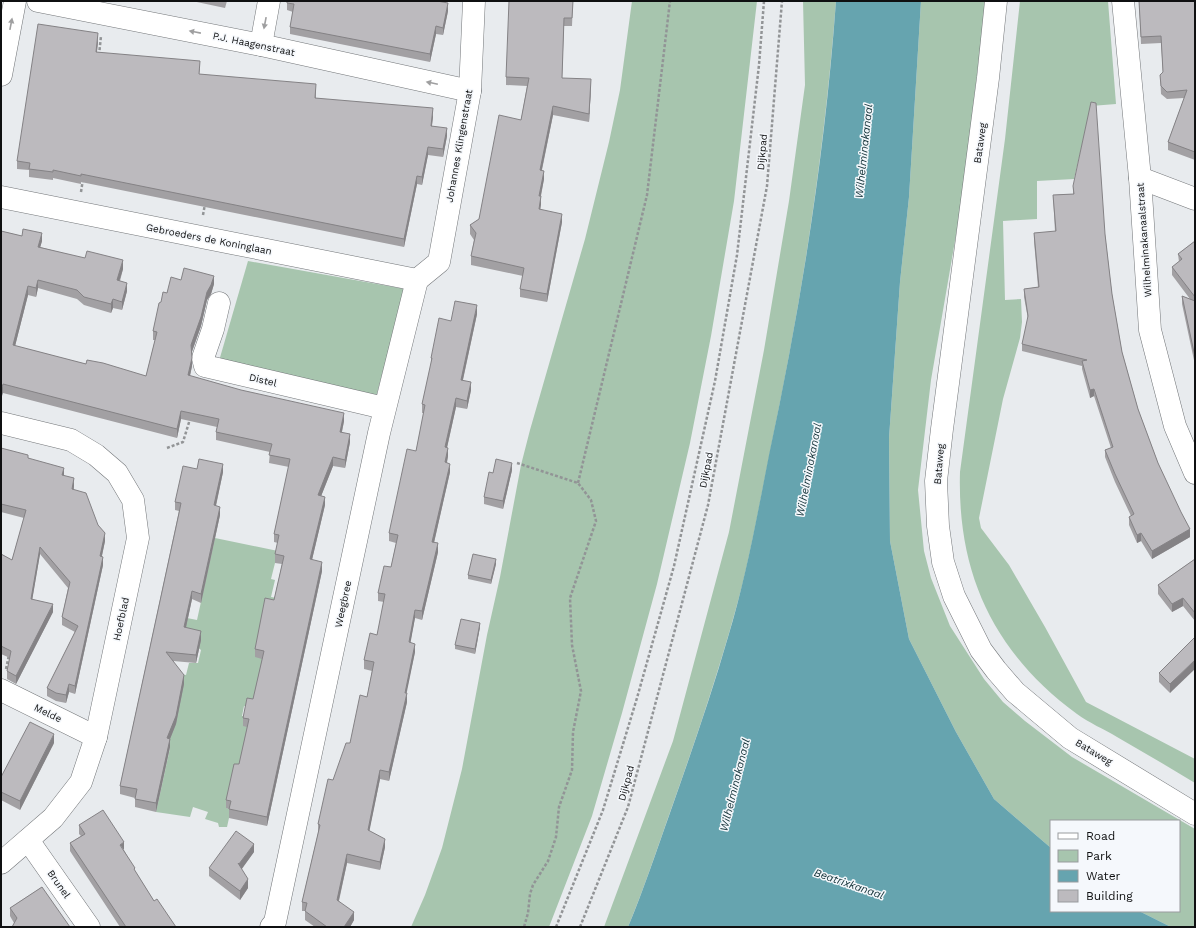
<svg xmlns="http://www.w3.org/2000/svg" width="1196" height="928" font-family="'Work Sans',sans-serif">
  <rect width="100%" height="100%" fill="#e8ebee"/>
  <g fill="#a7c5ae">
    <path d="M632,1H757L734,201L711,336L690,443L657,584L622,713L592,816L549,927H411L425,895L442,848L462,769L487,635L500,577L521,465L530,430L585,239L609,142L620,90Z"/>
    <path d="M803,1H836C825,147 803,293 773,437C763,486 754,537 742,586C723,659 699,730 674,801C659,843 645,886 628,927H604L673,741L729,532L764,350L789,201L805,85Z"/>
    <path d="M921,1H986L961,206L931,380L918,490L924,551L931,578L950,626L984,679L1003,702L1025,721L1072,757L1195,829V927H1171L1139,911H1179V821H1051V848L994,799L956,732L909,639L890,541L889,438L900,282L909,197Z"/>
    <path d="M1020,1H1108L1116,104L1091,106L1074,179L1037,181V219L1003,221L1005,300L1021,299L1022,322L1020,338L1003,399L979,518L981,528L1009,565L1045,627L1086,702L1195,759V783C1169,767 1143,752 1117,737C1104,729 1089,723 1077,714C994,653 957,574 960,472L1005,139Z"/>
    <path d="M248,261L405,289L376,397L219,361Z"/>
    <path d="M215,538L278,551L271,579L275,580L271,597L277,598L253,708L244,706L242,716H245L249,727L235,791L226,808L231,809L227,827H219L218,823L205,819L208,812L193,807L190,817L156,812L170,748L168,747L176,673L186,675L189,663H198L201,650L184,636L187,618L197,620Z"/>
  </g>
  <path fill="#66a4af" d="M836,1H921L909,197L900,282L889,438L890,541L909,639L956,732L994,799L1051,848V911H1139L1171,927H628C644,889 657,849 671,810C691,753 711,696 728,637C746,578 757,516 769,455C801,305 825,154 836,1Z"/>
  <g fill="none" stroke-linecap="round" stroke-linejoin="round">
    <g stroke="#737679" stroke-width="23">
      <g id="minor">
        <path d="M38,1L261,45L470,91"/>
        <path d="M996,1L988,78L942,429L936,481L938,526L943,562L954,596L981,650L996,670L1015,692L1070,738L1195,814"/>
        <path d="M1123,1L1140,178L1150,330L1175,426L1195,473"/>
        <path d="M261,45L269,1"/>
        <path d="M1,75L15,1"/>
        <path d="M1140,178L1195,199"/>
        <path d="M1,197L417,280"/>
        <path d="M417,280L439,262L470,91L474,1"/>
        <path d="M219,303L213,329L203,358L205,366L384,408"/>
        <path d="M1,423L71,440L96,455L117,473L133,500L138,538L96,737L81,782L53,818L1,863"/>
        <path d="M1,690L96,737"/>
        <path d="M28,840L89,927"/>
        <path d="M271,927L275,922L379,433L417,280"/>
      </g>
    </g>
    <g stroke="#929496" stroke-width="2.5" stroke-dasharray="3 2" stroke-linecap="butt">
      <path d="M99,55L101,36"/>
      <path d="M81,192L83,179"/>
      <path d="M203,215L205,204"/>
      <path d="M167,448L183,442L190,419"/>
      <path d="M517,463L578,483L591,500L596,521L570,598L572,645L581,691L573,732L572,770L559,807L556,837L548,861L533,885L530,894L528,913L524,927"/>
      <path d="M578,483L647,195L670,1"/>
      <path d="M6,669L9,655"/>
      <path d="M556,927L603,810L637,698L674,566L715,381L737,255L759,65L764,1"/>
      <path d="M580,927L628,807L708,505L767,186L782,1"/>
    </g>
    <use href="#minor" stroke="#fff" stroke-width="22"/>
  </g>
  <g fill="#a2a0a3">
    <path d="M192,1H227L225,8Z"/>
    <path d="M573,1L572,26H564L562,78L591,87L589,122L553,115L542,170L544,179L541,196V204L540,210L562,222L547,302L520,297V289L523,276L471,265V256L474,240L470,234V225L479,219L521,120L527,86L506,85V77Z"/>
    <path d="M1139,1H1195V160L1168,150V142L1184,98L1167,99L1161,94L1160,75L1163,73L1161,43L1141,44Z"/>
    <path d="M287,3L448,11L443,35L436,34L430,62L290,34V27L293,12L287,10Z"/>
    <path d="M98,41L97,52L200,69L199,74L316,92V98L433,116L432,126L447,136L443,157L428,155L422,185L417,184L404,247L81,182V184L53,178V180L29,177V170L17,169V161Z"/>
    <path d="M1073,186L1105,234L1112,294L1122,352L1138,409L1158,463L1190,537L1152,559L1141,541L1137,543L1129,525V517L1131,516L1115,482L1105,457V450L1111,448L1094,396L1090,398L1082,369V366L1022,351V344L1028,319L1024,297V289L1038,287L1034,241V233L1055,232L1053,195L1073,194Z"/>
    <path d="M1,231L42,241L40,247L123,269L120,281L127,291L122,310L113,308L111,313L84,305L77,299L38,288L36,297L28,295L15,346L86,364L146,376L155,340H153V331L161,302L167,293L181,280L214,284L211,294L207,300L201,326L192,352V366L190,376L344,421L342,432L350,442L345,468L333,466L321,496L325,505L312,560L322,571L267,826L229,818V809L226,808V800L239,764L247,727L243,726V718L253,699L262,659L255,657V649L274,600L282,564L275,563V554L278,543L274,542V534L289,467L269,463L270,452L216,440V432L217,427L181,419L177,438L3,393Z"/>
    <path d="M1195,241V365L1182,304V296L1190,299L1172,275V267L1179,262L1178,254Z"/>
    <path d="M477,314L463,380L471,390L467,409L456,407L447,448L448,456L447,463L450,472L434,543L438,552L422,620L415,618L410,643L415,652L406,693L407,702L389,781L380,779L369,831L385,847L380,870L347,863L339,901L354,920L350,927H315L305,920V911H302V902L318,833V824L333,780L350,743L367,697L372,671L364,669V660L377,635L384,602L378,601V593L391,567L396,543L389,541V533L416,451L424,413H422V404L431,366V358L451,321Z"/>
    <path d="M1,448L28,458L64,475L74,486V490L98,525L105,541L102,556L103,565L75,694L69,692L66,703L56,701L47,696V688L75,632L62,625V617L68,588L40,554L32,600L53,612L16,684L7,679V671L10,658L1,654V554L12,560L24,518L1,512Z"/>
    <path d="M197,469L223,472L216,506L220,515L201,603L192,599L186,628L201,640L196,663L173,661L184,684L176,724L170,739V747L156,812L135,807V798L120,794V786L179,511L175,510V502Z"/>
    <path d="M512,470L503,509L484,504V497L493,473Z"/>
    <path d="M1195,559V621L1183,606L1172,612L1158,594V585Z"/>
    <path d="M496,564L491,584L468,579V575Z"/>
    <path d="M480,627L475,654L455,649V645Z"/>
    <path d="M1195,637L1170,693L1159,682V673Z"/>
    <path d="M54,743L20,810L1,800V777Z"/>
    <path d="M79,825L124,850L135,871L154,901L176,927H120L70,851V843L81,836L79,834Z"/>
    <path d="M254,852L241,869L248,888L240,900L209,876V868Z"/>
    <path d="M42,887L14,923L10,916V908Z"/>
  </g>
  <g fill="#848285">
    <path d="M448,3V11L443,35V28Z"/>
    <path d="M436,26V34L430,62V54Z"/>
    <path d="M98,33V41L96,60V52Z"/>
    <path d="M591,79V87L589,122V114Z"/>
    <path d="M553,106V115L540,178V170Z"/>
    <path d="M433,108V116L431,133V126Z"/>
    <path d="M447,128V136L443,157V149Z"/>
    <path d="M428,147V155L422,185V177Z"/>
    <path d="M544,171V179L539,204V196Z"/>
    <path d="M417,176V184L404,247V239Z"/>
    <path d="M541,196V204L539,217V209Z"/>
    <path d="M562,214V222L547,302V294Z"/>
    <path d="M42,233V241L38,255V247Z"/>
    <path d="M123,260V269L117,288V280Z"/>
    <path d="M214,276V284L211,294L207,300L201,326L191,354V345L207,292Z"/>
    <path d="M38,280V288L36,297V288Z"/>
    <path d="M127,283V291L122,310V302Z"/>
    <path d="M28,286V295L13,354V345Z"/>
    <path d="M113,299V308L111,313V304Z"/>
    <path d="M477,305V314L461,388V380Z"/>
    <path d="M192,358V366L188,384V375Z"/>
    <path d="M471,382V390L467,409V401Z"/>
    <path d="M3,384V393L1,399V391Z"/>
    <path d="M1094,389V396L1090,398V390Z"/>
    <path d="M456,398V407L445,456V447Z"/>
    <path d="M181,411V419L177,438V429Z"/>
    <path d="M344,413V421L340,440V432Z"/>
    <path d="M350,434V442L345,468V460Z"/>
    <path d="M448,448V456L445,471V462Z"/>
    <path d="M333,457V466L318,504V495Z"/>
    <path d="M512,463V470L503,509V501Z"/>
    <path d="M223,464V472L214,514V505Z"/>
    <path d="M450,464V472L432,551V542Z"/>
    <path d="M64,468V475H62Z"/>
    <path d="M74,478V486L72,497V489Z"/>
    <path d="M325,497V505L310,568V559Z"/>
    <path d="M220,507V515L201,603V594Z"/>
    <path d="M1190,529V537L1152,559V551Z"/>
    <path d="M105,533V541L100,564V556Z"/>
    <path d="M1141,533V541L1137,543V535Z"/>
    <path d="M438,543V552L422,620V611Z"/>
    <path d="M40,547V554L31,607V599Z"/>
    <path d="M103,557V565L75,694V686Z"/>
    <path d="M496,559V564L491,584V580Z"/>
    <path d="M322,562V571L267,826V817Z"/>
    <path d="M192,591V599L184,636V627Z"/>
    <path d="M1183,598V606L1172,612V604Z"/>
    <path d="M53,604V612L16,684V676Z"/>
    <path d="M415,610V618L409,651V642Z"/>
    <path d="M480,623V627L475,654V649Z"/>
    <path d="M201,631V640L196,663V655Z"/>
    <path d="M415,644V652L405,701V693Z"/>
    <path d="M1195,660V669L1170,693V684Z"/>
    <path d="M184,675V684L176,724L170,739V747L156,812V803L167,738Z"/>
    <path d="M69,684V692L66,703V695Z"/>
    <path d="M407,693V702L389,781V772Z"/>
    <path d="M54,734V743L20,810V801Z"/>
    <path d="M380,770V779L368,838V830Z"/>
    <path d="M385,839V847L380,870V862Z"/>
    <path d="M124,842V850L120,845Z"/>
    <path d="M254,844V852L239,873V864Z"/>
    <path d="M347,854V863L337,908V900Z"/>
    <path d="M248,879V888L240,900V891Z"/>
    <path d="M354,912V920L350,927H344Z"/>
  </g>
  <g fill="#bcbabe" stroke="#848285">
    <path d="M287,1H437L448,3L443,28L436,26L430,54L290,27L294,4L287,3Z"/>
    <path d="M509,1H573L572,18H564L562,78L591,79L589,114L553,106L540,170L544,171L539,196H541L539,209L562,214L547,294L520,289L524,268L471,256L476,233L470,225L479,219L499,115L521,120L529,78L506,77Z"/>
    <path d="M1139,1H1195V152L1168,142L1187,90L1167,92L1161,86L1160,75L1163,72L1161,36L1141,37Z"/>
    <path d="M38,24L98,33L96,52L200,61L199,74L316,84L315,98L433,108L431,126L447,128L443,149L428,147L422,177L417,176L404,239L81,174V176L53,170V172L29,169L30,163L17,161Z"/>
    <path d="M1091,102L1096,103L1105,234L1112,294L1122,352L1138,409L1158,463L1181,512L1190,529L1152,551L1141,533L1137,535L1129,517L1134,514L1115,474L1105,450L1113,447L1094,389L1090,390L1082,361L1087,360L1022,344L1028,316L1024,289L1039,287L1034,233L1056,231L1053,195L1074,194L1073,186Z"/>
    <path d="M23,229L42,233L38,247L85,258L87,251L123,260L117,280L127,283L122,302L113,299L111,304L84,297L77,290L38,280L36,288L28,286L13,345L86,364L87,360L103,363L146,376L157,332L153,331L159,303L161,302L163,292L167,293L171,277L181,280L184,268L214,276L211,285L207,292L201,317L191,345L192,358L188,375L241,390L344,413L340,432L350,434L345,460L333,457L318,495L325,497L310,559L322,562L267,817L229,809L231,801L226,800L234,764H239L249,719L243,718L247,698L253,699L264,651L255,649L265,598L274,600L284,556L275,554L279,535L274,534L290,459L269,455L272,444L216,432L219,419L181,411L177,429L3,384L1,391V231L22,236Z"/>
    <path d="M1195,241V297L1172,267L1182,259L1178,254Z"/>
    <path d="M1182,296L1195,301V357Z"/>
    <path d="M455,301L477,305L461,380L471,382L467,401L456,398L445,447L448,448L445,462L450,464L432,542L438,543L422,611L415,610L409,642L415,644L405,693H407L389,772L380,770L368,830L385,839L380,862L347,854L337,900L354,912L344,927H327L305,911L307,903L302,902L320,825L318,824L328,779L333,780L346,743H350L360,695L367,697L374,662L364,660L370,633L377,635L385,594L378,593L384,566L391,567L398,535L389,533L407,449L416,451L425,405L422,404L432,358H431L439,318L451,321Z"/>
    <path d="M1,448L28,455V458L64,468L62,475L74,478L72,489L86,493L98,525L105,533L100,556L103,557L75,686L69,684L66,695L56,693L47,688L78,626L62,617L70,582L40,547L31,599L53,604L16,676L7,671L11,651L1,646V554L12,560L26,510L1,504Z"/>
    <path d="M199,459L223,464L214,505L220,507L201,594L192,591L184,627L201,631L196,655L166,652L184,675L176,716L167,738L170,739L156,803L135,799L137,789L120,786L179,513L181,503L175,502L183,466L197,469Z"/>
    <path d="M496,459L512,463L503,501L484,497L489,472L493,473Z"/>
    <path d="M473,554L496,559L491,580L468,575Z"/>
    <path d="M1195,559V613L1183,598L1172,604L1158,585Z"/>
    <path d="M461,619L480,623L475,649L455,645Z"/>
    <path d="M1195,637V660L1170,684L1159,673Z"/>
    <path d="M30,722L54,734L20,801L1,792V777Z"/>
    <path d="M103,810L124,842L120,845L135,868L134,869L154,901L157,899L176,927H126L70,843L85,834L79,825Z"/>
    <path d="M236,831L254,844L239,864L238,863L248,879L240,891L209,868Z"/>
    <path d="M42,887L70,927H12L17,918L10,908Z"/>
  </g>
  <defs><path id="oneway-solid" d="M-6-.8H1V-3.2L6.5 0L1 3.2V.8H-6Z"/></defs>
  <g fill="#9f9fa0">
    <use href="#oneway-solid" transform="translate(265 23) rotate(101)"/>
    <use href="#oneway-solid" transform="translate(11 24) rotate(-79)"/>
    <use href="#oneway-solid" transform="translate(195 32) rotate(-169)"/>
    <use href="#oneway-solid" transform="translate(432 83) rotate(-168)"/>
  </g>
  <g text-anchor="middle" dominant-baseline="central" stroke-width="3" stroke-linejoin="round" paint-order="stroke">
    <g font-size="10" fill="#0f1011" stroke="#f5f8fc">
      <text transform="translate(254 44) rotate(12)">P.J. Haagenstraat</text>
      <text transform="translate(980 143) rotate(-82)">Bataweg</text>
      <text transform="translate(459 146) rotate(-80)">Johannes Klingenstraat</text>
      <text transform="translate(762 152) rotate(-85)">Dijkpad</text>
      <text transform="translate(209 239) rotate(11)">Gebroeders de Koninglaan</text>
      <text transform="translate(1144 240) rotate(-94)">Wilhelminakanaalstraat</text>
      <text transform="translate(263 380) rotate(13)">Distel</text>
      <text transform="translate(939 464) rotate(-85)">Bataweg</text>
      <text transform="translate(706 470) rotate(-79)">Dijkpad</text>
      <text transform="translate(343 604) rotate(-78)">Weegbree</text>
      <text transform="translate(121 619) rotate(-78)">Hoefblad</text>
      <text transform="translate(48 713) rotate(26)">Melde</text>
      <text transform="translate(1094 752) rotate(31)">Bataweg</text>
      <text transform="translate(626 783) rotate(-75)">Dijkpad</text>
      <text transform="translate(59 884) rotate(55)">Brunel</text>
    </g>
    <g font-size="11" font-style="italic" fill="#15343a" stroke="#f5f8fc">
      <text transform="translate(864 151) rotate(-84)">Wilhelminakanaal</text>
      <text transform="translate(809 470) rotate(-79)">Wilhelminakanaal</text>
      <text transform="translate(735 785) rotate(-76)">Wilhelminakanaal</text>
      <text transform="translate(849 884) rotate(19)">Beatrixkanaal</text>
    </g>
  </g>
  <rect width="1196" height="928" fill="none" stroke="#0f1011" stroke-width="4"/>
  <rect x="1050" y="820" width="130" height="92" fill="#f5f8fc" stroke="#999b9e"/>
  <rect x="1058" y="833" width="20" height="6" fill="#ffffff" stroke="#999b9e"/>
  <text x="1086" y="840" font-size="12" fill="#0f1011">Road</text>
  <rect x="1058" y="850" width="20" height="12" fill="#a7c5ae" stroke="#999b9e"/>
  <text x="1086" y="860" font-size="12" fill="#0f1011">Park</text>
  <rect x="1058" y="870" width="20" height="12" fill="#66a4af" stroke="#999b9e"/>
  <text x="1086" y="880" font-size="12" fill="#0f1011">Water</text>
  <rect x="1058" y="890" width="20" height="12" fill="#bcbabe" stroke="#999b9e"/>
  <text x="1086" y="900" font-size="12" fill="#0f1011">Building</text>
</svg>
